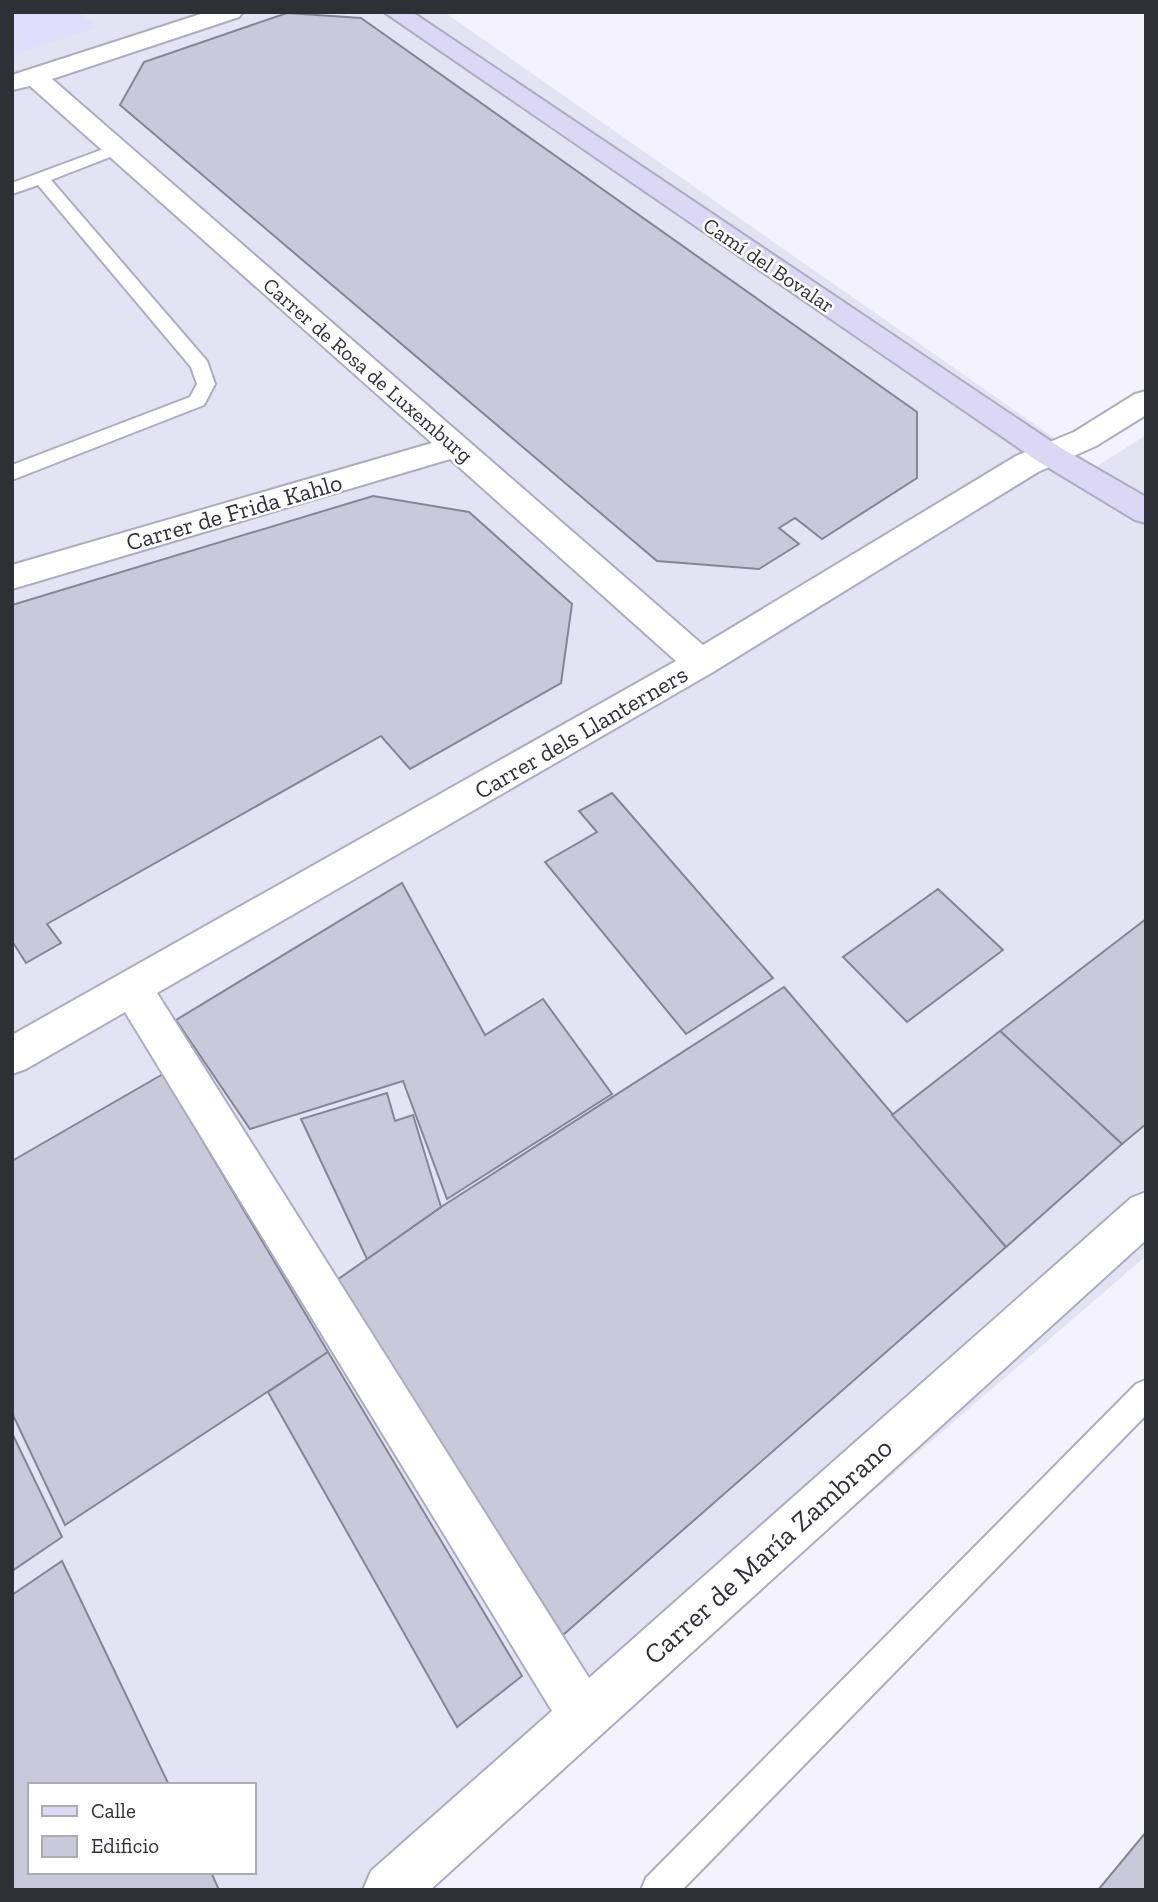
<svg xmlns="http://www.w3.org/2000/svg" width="1158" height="1902" font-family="'Zilla Slab',serif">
  <rect width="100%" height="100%" fill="#f3f2fe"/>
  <path fill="#e3e3f3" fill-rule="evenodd" d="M12,12H444L1096,467L1146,435V1256L411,1890H12ZM30,1785H254V1872H30Z"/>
  <path fill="#e0defc" d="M12,12H80L95,28L12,55Z"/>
  <g fill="#cac9dc" stroke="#868596" stroke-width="2">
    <path d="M287,13L361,18L917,412V478L822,539L795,518L779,528L799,544L759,569L657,561L120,105L144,62Z"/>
    <path d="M373,496L469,512L572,604L561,683L410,769L381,736L47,924L61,943L26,963L12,941V605Z"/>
    <path d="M612,793L773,978L686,1034L545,862L597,832L579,811Z"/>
    <path d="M402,883L485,1035L543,999L612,1094L447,1199L403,1081L250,1129L176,1020Z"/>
    <path d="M938,889L1003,950L907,1022L843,957Z"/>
    <path d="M1146,919V1124L1122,1144L1000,1031Z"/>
    <path d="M784,987L1006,1247L563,1635L337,1280L441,1207Z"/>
    <path d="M1000,1031L1122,1144L1006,1247L892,1115Z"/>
    <path d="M163,1074L328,1352L65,1525L12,1413V1161Z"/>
    <path d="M387,1093L395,1121L413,1115L441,1207L367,1259L301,1119Z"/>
    <path d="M328,1352L522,1676L457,1727L268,1392Z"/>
    <path d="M12,1433L62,1537L12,1571Z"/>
    <path d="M62,1561L169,1785H30V1872H211L219,1890H12V1595Z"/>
    <path d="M1146,1832V1890H1098Z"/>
  </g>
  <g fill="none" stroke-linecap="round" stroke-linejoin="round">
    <g stroke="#aeadc0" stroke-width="4">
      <g id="lane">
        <path d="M117,144L125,149L123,152L51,180L207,361L215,384L204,405L12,480V465L190,397L197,384L191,367L38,185L12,194V183Z"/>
        <path d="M1146,1380V1415L682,1890H641L646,1878L1136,1384Z"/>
      </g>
    </g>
    <g stroke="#aeadc0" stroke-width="4">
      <path id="street" d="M207,12H243L239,17L52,79L703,645L1016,456L1074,432L1135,394L1146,391V415L1096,446L1038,472L713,672L157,993L589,1678L1131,1198L1146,1192V1240L430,1890H363L371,1871L552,1711L125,1012L26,1069L12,1074V1035L676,661L450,459L12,589V565L432,443L30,86L12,90V75Z"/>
    </g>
    <g stroke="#aeadc0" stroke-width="4">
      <path id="secondary" d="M384,12H412L1061,448L1146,497V523L1135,520L1039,462Z"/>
    </g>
    <use href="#lane" fill="#fff" fill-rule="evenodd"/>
    <use href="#street" fill="#fff" fill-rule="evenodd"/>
    <use href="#secondary" fill="#dbd7f4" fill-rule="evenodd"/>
  </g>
  <g text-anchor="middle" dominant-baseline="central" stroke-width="5" stroke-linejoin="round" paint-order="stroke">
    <g font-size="21" fill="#2f2f36" stroke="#fff">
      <text transform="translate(769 265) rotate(34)">Camí del Bovalar</text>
      <text transform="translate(368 370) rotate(41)">Carrer de Rosa de Luxemburg</text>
    </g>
    <g font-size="24" fill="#2f2f36" stroke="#fff">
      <text transform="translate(234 512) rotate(-16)">Carrer de Frida Kahlo</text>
      <text transform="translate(581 732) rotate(-30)">Carrer dels Llanterners</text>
    </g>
    <g font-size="28" fill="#2f2f36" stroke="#fff">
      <text transform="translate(768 1551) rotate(-42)">Carrer de María Zambrano</text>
    </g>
  </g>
  <rect width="1158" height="1902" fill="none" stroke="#2f2f36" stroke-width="28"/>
  <rect x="28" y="1783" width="228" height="91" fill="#ffffff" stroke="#acacaf" stroke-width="2"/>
  <rect x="42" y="1806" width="35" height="10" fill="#dbd7f4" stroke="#acacaf" stroke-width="2"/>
  <text x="91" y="1818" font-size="21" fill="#2f2f36">Calle</text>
  <rect x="42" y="1836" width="35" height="21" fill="#cac9dc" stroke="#acacaf" stroke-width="2"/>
  <text x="91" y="1853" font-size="21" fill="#2f2f36">Edificio</text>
</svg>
